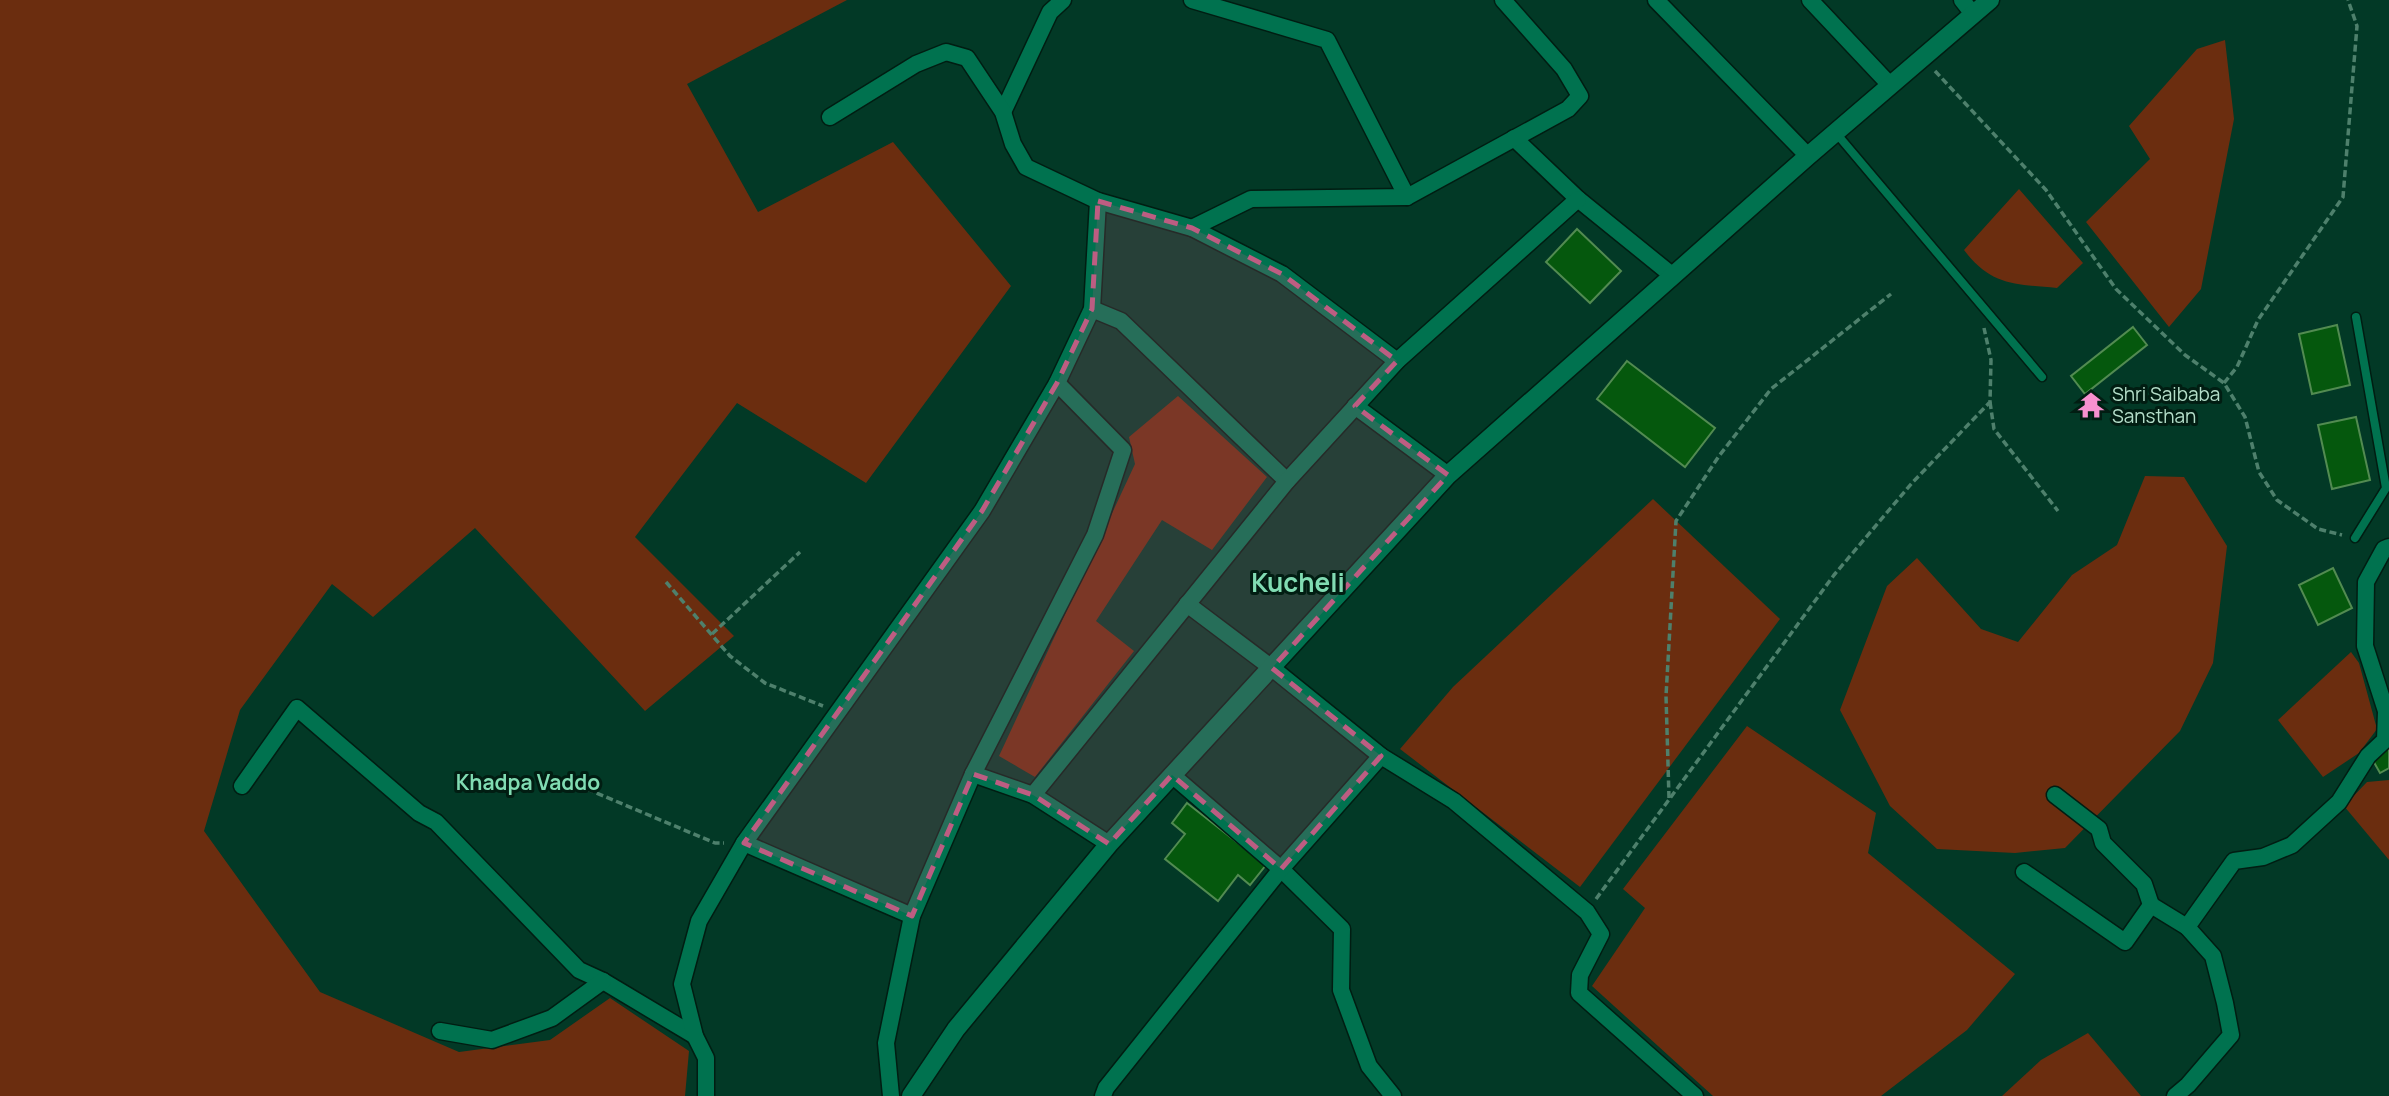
<svg xmlns="http://www.w3.org/2000/svg" width="2389" height="1096" font-family="Manrope,sans-serif">
  <rect width="100%" height="100%" fill="#023926"/>
  <g fill="#6b2d0f">
    <path d="M0,0H847L687,84L758,212L893,142L1011,286L866,483L737,403L635,537L734,636L645,711L475,528L373,617L332,584L240,710L204,831L320,992L459,1052L550,1040L610,998L689,1051L685,1096H0Z"/>
    <path d="M2225,40L2234,119L2201,289L2169,327L2086,222L2150,159L2129,126L2197,49Z"/>
    <path d="M2019,189L2083,263L2057,288C2015,284 1991,286 1964,250Z"/>
    <path d="M1178,396L1267,477L1212,550L1162,520L1096,621L1134,651L1035,777L999,756L1135,464L1129,437Z"/>
    <path d="M2145,476L2184,477L2227,546L2213,663L2180,731L2065,848L2015,853L1937,849L1890,806L1840,710L1887,586L1917,558L1981,629L2018,642L2072,575L2117,545Z"/>
    <path d="M1653,499L1780,619L1580,887L1400,749L1453,687Z"/>
    <path d="M2351,652L2359,663L2377,729L2359,753L2323,777L2278,720Z"/>
    <path d="M1747,726L1876,813L1868,853L2015,974L1967,1030L1881,1096H1713L1592,986L1645,908L1623,889Z"/>
    <path d="M2389,780V860L2344,806L2367,782Z"/>
    <path d="M2088,1033L2141,1096H2002L2041,1060Z"/>
  </g>
  <g fill="#05580d" stroke="#528b51" stroke-width="2">
    <path d="M1577,229L1621,271L1590,303L1546,262Z"/>
    <path d="M2337,325L2350,385L2312,394L2299,334Z"/>
    <path d="M2133,327L2147,345L2085,394L2071,376Z"/>
    <path d="M1627,361L1715,428L1685,467L1597,399Z"/>
    <path d="M2356,417L2370,480L2332,489L2318,425Z"/>
    <path d="M2333,568L2352,608L2318,625L2299,585Z"/>
    <path d="M2389,747V768L2380,773L2371,757Z"/>
    <path d="M1187,803L1266,865L1250,885L1238,875L1218,901L1165,859L1185,834L1172,823Z"/>
  </g>
  <g fill="none" stroke-linecap="round" stroke-linejoin="round">
    <g stroke="#011d12" stroke-width="11">
      <g id="service">
        <path d="M1836,133L2042,377"/>
        <path d="M2355,538L2386,488L2356,317"/>
      </g>
    </g>
    <g stroke="#011d12" stroke-width="19">
      <g id="minor">
        <path d="M1192,0L1327,40L1407,197"/>
        <path d="M1656,0L1808,156"/>
        <path d="M1810,0L1890,85"/>
        <path d="M1962,0L1973,14"/>
        <path d="M1003,112L1050,12L1063,0"/>
        <path d="M830,117L916,64L946,52L967,58L1003,112L1013,144L1026,167L1098,201L1192,228L1282,274L1397,361"/>
        <path d="M1514,138L1578,199L1673,276"/>
        <path d="M1192,228L1251,199L1407,197L1568,109L1580,96L1564,69L1503,0"/>
        <path d="M1092,309L1121,321L1287,481"/>
        <path d="M1355,406L1448,475"/>
        <path d="M1187,604L1272,668L1381,756L1454,801L1587,912L1601,934L1580,975L1579,993L1695,1096"/>
        <path d="M973,774L1033,795L1109,844"/>
        <path d="M1172,775L1281,869L1342,929L1341,990L1369,1066L1393,1096"/>
        <path d="M242,786L297,708L419,813L436,822L579,970L603,981L695,1036"/>
        <path d="M1033,795L1287,481L1397,361L1578,199"/>
        <path d="M2055,795L2099,829L2103,843L2144,884L2151,905"/>
        <path d="M744,843L912,916"/>
        <path d="M2024,872L2125,942L2151,905L2187,927"/>
        <path d="M440,1031L492,1040L552,1018L603,981"/>
        <path d="M706,1096V1058L695,1036L682,984L699,921L744,843L982,511L1057,383L1092,309L1098,201"/>
        <path d="M891,1096L886,1043L912,916L973,774L1095,535L1123,450L1057,383"/>
        <path d="M1103,1096L1106,1088L1281,869L1381,756"/>
        <path d="M2175,1096L2188,1085L2231,1035L2225,1003L2213,956L2187,927L2234,861L2263,857L2292,845L2339,802L2368,756L2385,740L2386,711L2365,646L2366,582L2384,549L2389,547"/>
      </g>
    </g>
    <g stroke="#011d12" stroke-width="21">
      <path id="tertiary" d="M911,1096L956,1029L1109,844L1448,475L1808,156L1990,0"/>
    </g>
    <g stroke="#4e806c" stroke-width="3.5" stroke-dasharray="7 3.5" stroke-linecap="butt">
      <path d="M1935,71L2046,190L2116,289L2185,355L2224,383L2245,417L2259,472L2277,500L2318,529L2342,535"/>
      <path d="M2224,383L2237,367L2258,320L2343,197L2357,26L2348,0"/>
      <path d="M1990,402L1994,429L2058,511"/>
      <path d="M666,582L730,656L765,683L823,706"/>
      <path d="M712,634L800,552"/>
      <path d="M587,789L715,843H724"/>
      <path d="M1669,798L1666,696L1676,521L1719,456L1771,389L1891,294"/>
      <path d="M1596,899L1834,575L1912,483L1990,402L1991,360L1984,328"/>
    </g>
    <use href="#service" stroke="#00724f" stroke-width="8"/>
    <use href="#minor" stroke="#00724f" stroke-width="16"/>
    <use href="#tertiary" stroke="#00724f" stroke-width="18"/>
  </g>
  <path fill="#bd5d82" fill-opacity="0.2" stroke="#bd5d82" stroke-width="5" stroke-dasharray="14 9" stroke-linejoin="round" d="M1098,201L1192,228L1282,274L1397,361L1355,406L1448,475L1272,668L1381,756L1281,869L1172,775L1109,844L1033,795L973,774L912,916L744,843L982,511L1057,383L1092,309Z"/>
  <defs>
    <g id="temple-bare" transform="scale(2.1)"><path d="M0-6L5-2H3V0L6.5 2.5H4V6H1.5V3h-3V6H-4V2.5H-6.5L-3 0V-2H-5Z" fill="#f790cf" stroke="#011d12" stroke-width="2.5" paint-order="stroke"/></g>
  </defs>
  <g fill-rule="evenodd">
    <use href="#temple-bare" x="2091" y="405"/>
  </g>
  <g text-anchor="middle" dominant-baseline="central" stroke-width="6" stroke-linejoin="round" paint-order="stroke">
    <g font-size="19" fill="#b4dec9" stroke="#011d12" text-anchor="start">
      <text x="2112" y="394">Shri Saibaba<tspan x="2112" dy="22">Sansthan</tspan></text>
    </g>
    <g font-size="21" font-weight="bold" fill="#81dcb3" stroke="#011d12">
      <text x="528" y="782">Khadpa Vaddo</text>
    </g>
    <g font-size="26" font-weight="bold" fill="#81dcb3" stroke="#011d12">
      <text x="1298" y="582">Kucheli</text>
    </g>
  </g>
</svg>
